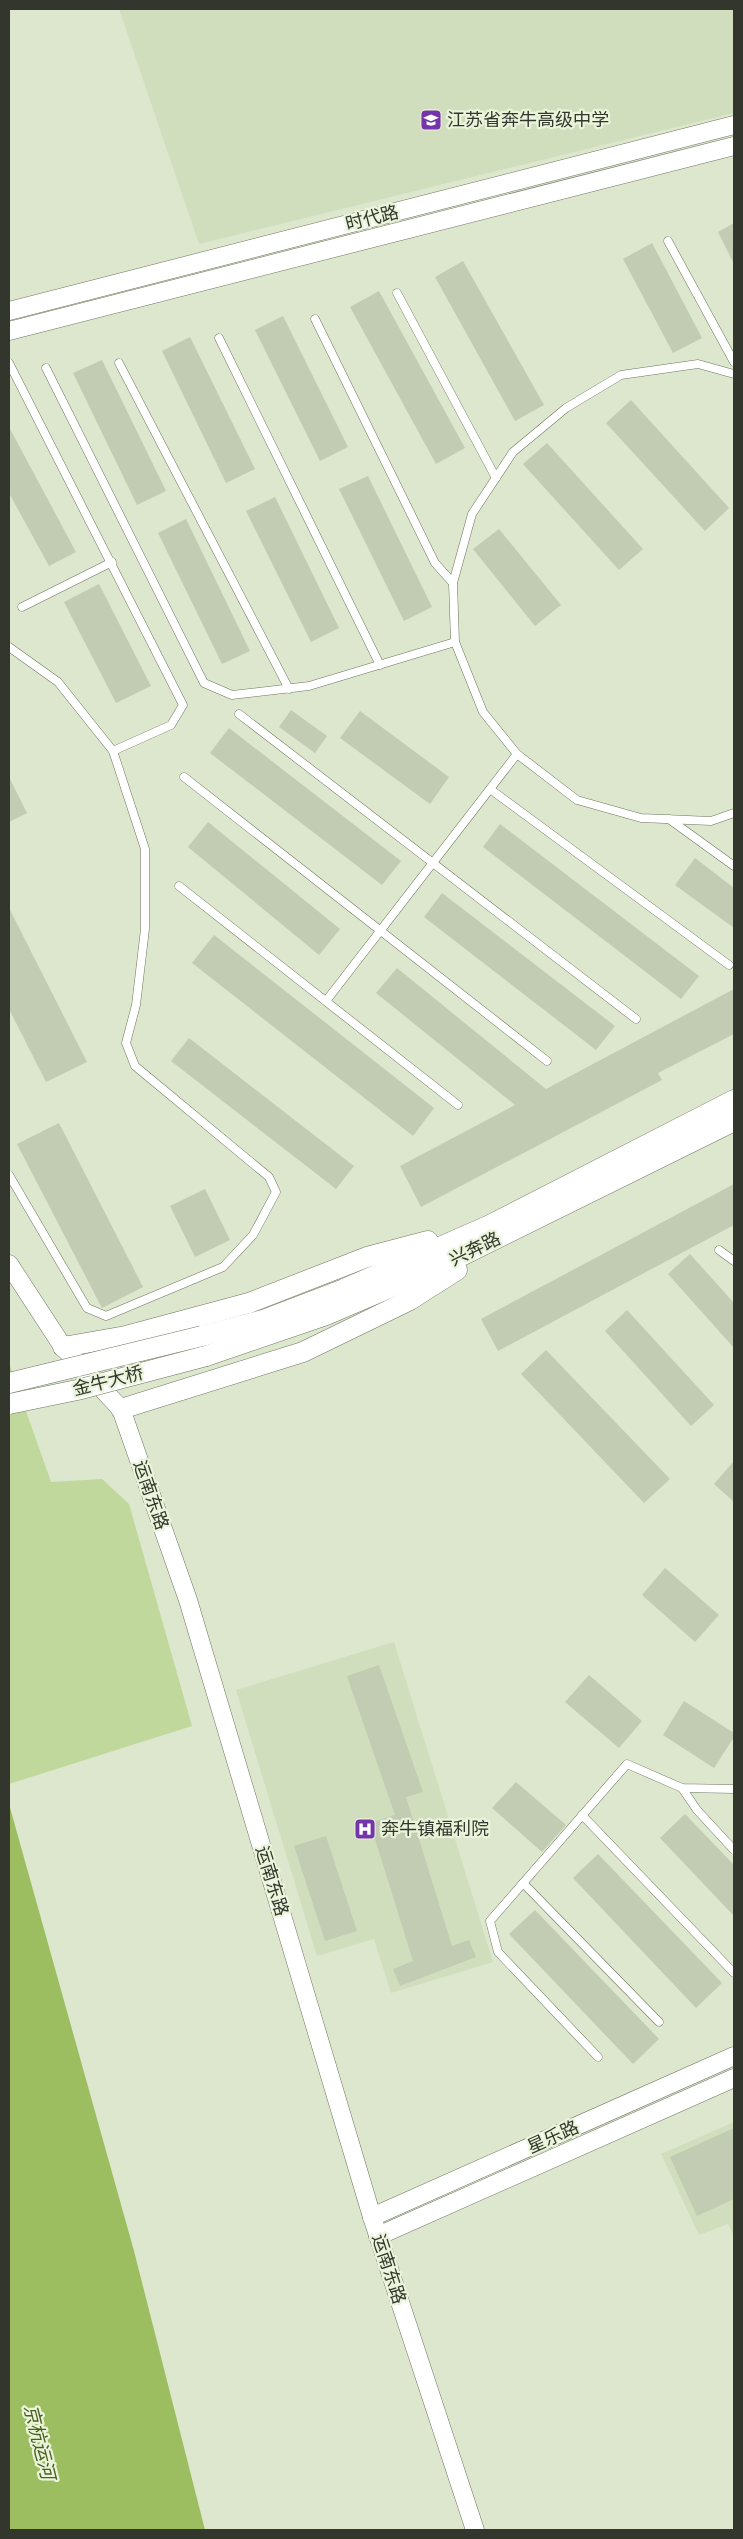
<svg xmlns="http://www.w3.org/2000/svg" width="743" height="2539" font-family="Signika,'Noto Sans SC',sans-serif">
  <rect width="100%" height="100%" fill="#dce7cd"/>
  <g fill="#d1debd">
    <path d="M119,9H734V113L199,244Z"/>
    <path d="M394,1642L493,1962L391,1993L374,1939L317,1956L236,1690Z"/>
    <path d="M734,2122V2236L728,2224L699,2235L661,2154Z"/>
  </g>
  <path fill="#c0d89b" d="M9,1363L51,1482L102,1479L129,1504L192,1726L9,1784Z"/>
  <path fill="#9dbe60" d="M9,1804L134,2251L205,2530H9Z"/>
  <g fill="#c1ccb2">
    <path d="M734,223V264L718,232Z"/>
    <path d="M652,243L702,338L673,353L623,259Z"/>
    <path d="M463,261L544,405L515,421L435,277Z"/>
    <path d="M379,291L465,448L436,464L350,307Z"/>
    <path d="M283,316L348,447L320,461L255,330Z"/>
    <path d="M190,337L255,469L226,483L162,351Z"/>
    <path d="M102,360L166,491L137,505L73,373Z"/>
    <path d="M631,400L729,508L705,531L606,423Z"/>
    <path d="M9,427L76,552L49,566L9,493Z"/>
    <path d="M547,443L643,549L619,570L523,464Z"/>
    <path d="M368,476L432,607L404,621L339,489Z"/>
    <path d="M275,497L339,628L311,642L246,511Z"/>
    <path d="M186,519L250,651L222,664L158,533Z"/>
    <path d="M499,529L561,605L535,626L473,549Z"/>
    <path d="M99,584L151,686L116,703L64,602Z"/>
    <path d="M291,710L327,736L315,753L279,727Z"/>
    <path d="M360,711L449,777L430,804L340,738Z"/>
    <path d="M229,728L401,861L382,885L210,753Z"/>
    <path d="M9,777L27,813L9,822Z"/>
    <path d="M208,822L340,929L319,955L188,847Z"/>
    <path d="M500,824L699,976L681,999L483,847Z"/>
    <path d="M695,858L734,888V928L675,885Z"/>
    <path d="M442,893L615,1026L596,1050L424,917Z"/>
    <path d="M9,908L87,1062L46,1082L9,1009Z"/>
    <path d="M214,935L434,1108L413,1136L192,963Z"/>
    <path d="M397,968L546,1089L734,989V1034L658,1073L662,1080L421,1207L400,1166L515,1105L376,993Z"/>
    <path d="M189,1038L354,1166L336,1189L171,1061Z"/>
    <path d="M59,1123L143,1287L102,1308L17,1144Z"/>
    <path d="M734,1184V1225L498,1351L481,1319Z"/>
    <path d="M205,1189L230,1240L195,1257L170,1206Z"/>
    <path d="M690,1254L734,1303V1348L668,1274Z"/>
    <path d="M627,1310L714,1405L691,1426L605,1331Z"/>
    <path d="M546,1350L670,1479L644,1503L521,1374Z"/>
    <path d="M734,1461V1502L714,1484Z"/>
    <path d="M665,1568L719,1615L695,1642L642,1595Z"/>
    <path d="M379,1665L423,1792L406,1797L452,1946L469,1940L476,1957L400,1986L393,1969L413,1961L370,1823L395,1815L347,1676Z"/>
    <path d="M589,1675L642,1721L619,1748L565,1702Z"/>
    <path d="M684,1701L734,1733V1737L714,1768L663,1735Z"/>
    <path d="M516,1782L566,1825L542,1852L492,1808Z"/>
    <path d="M685,1814L734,1865V1916L660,1838Z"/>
    <path d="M326,1836L357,1931L325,1941L294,1846Z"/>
    <path d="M598,1854L722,1983L696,2008L573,1878Z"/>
    <path d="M535,1910L659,2039L633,2064L509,1934Z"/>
    <path d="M734,2128V2199L697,2216L670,2157Z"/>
  </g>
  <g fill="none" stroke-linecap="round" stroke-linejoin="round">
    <g stroke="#6e7760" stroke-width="9">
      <g id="service">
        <path d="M668,241L734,362"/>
        <path d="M397,293L496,478"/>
        <path d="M315,319L435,563L453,583"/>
        <path d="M219,338L380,665"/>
        <path d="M9,363L183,705L171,725L113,751"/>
        <path d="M119,363L289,689"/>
        <path d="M46,368L204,683L232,695L309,686L455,642"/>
        <path d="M734,374L698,364L621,375L566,408L513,452L472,514L453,583L455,642L483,712L517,754L577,800L641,818L711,821L734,813"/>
        <path d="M22,607L112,562"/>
        <path d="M9,647L58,682L113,751L145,849V929L136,1005L126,1043L135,1066L269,1177L276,1192L253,1235L223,1267L106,1316L87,1308L9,1175"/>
        <path d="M239,714L636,1019"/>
        <path d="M184,777L547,1061"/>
        <path d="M490,789L729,965"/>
        <path d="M669,819L734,866"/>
        <path d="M179,886L458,1105"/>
        <path d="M326,1001L517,754"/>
        <path d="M719,1250L734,1261"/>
        <path d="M682,1788L697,1810L734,1850"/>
        <path d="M582,1815L734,1973"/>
        <path d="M523,1883L659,2022"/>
        <path d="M598,2057L498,1952L490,1921L627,1764L682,1788L734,1789"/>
      </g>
    </g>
    <g stroke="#6e7760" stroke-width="19">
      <g id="tertiary">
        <path d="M9,311L734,125"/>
        <path d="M9,331L734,146"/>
        <path d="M9,1264L63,1347L121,1409L188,1600L372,2217L475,2530"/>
        <path d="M372,2217L734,2056"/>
        <path d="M378,2236L734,2078"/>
      </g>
    </g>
    <g stroke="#6e7760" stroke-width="21">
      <g id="secondary">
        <path d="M202,1336L263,1320L344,1289L490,1225L734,1100"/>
        <path d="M63,1347L126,1336L249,1303L367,1257L428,1241"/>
        <path d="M206,1356L326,1315L443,1265L734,1121"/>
        <path d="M121,1409L303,1352L410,1300L457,1270"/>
      </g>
    </g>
    <use href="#service" stroke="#fff" stroke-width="8"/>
    <use href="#tertiary" stroke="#fff" stroke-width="18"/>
    <use href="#secondary" stroke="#fff" stroke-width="20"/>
    <g stroke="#6e7760" stroke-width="21" stroke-linecap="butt">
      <g id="secondary-bridge">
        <path d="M9,1383L202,1336"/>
        <path d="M9,1404L77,1390L206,1356"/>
      </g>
    </g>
    <use href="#secondary-bridge" stroke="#fff" stroke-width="20"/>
  </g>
  <defs>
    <g id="school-square" transform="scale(1.125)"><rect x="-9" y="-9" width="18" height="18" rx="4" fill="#7435aa" stroke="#e9f4da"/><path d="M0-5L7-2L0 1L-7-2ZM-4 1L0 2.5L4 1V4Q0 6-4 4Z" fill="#fff"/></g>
    <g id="hospital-square" transform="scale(1.125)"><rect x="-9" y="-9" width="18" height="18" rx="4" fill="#7435aa" stroke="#e9f4da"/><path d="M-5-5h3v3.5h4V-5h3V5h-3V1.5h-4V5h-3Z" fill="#fff"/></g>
  </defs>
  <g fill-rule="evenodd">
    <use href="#school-square" x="431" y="120"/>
    <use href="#hospital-square" x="365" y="1829"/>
  </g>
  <g text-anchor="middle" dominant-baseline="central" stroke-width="4.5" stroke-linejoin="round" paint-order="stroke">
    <g font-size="18" fill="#32362c" stroke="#e9f4da" text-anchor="start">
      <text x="447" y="120">江苏省奔牛高级中学</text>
      <text x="381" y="1829">奔牛镇福利院</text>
    </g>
    <g font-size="18" fill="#32362c" stroke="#e9f4da">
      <text transform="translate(372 218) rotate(-14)">时代路</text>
      <text transform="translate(475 1249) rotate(-26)">兴奔路</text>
      <text transform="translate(108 1381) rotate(-14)">金牛大桥</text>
      <text transform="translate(151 1495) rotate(71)">运南东路</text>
      <text transform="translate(272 1881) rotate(73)">运南东路</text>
      <text transform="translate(553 2137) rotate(-24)">星乐路</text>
      <text transform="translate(389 2269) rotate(72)">运南东路</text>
    </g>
    <g font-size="19" font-style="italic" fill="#4c6120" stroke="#e9f4da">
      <text transform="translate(39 2442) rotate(76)">京杭运河</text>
    </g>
  </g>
  <rect width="743" height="2539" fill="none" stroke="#32362c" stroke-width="20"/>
</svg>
